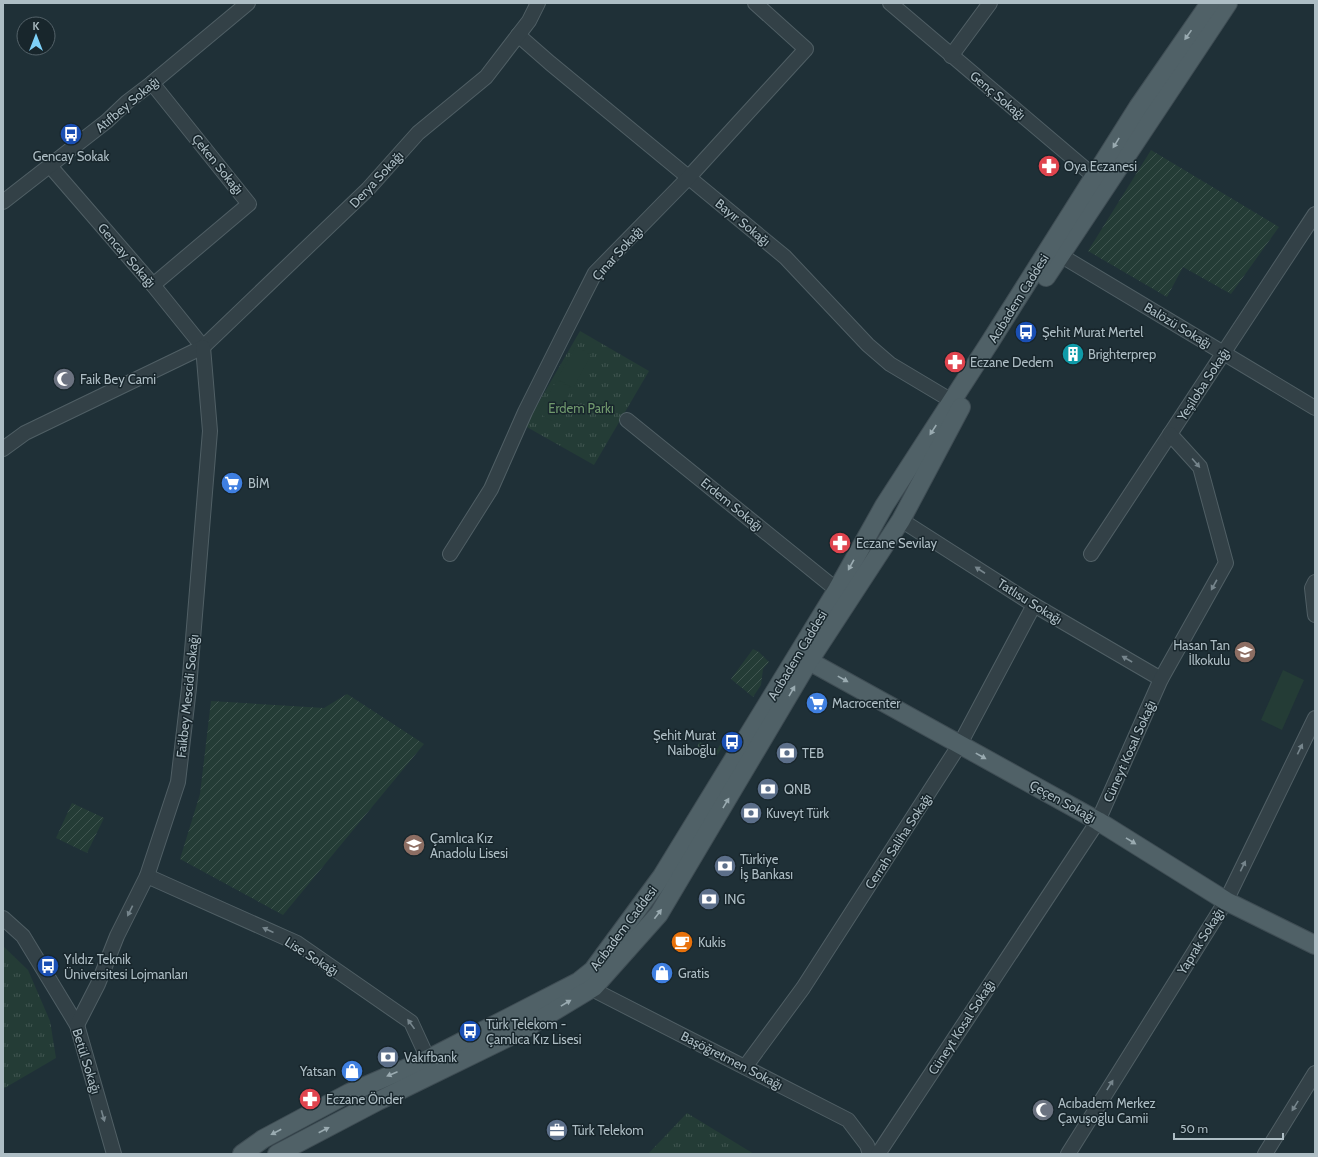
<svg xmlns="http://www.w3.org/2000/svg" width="1318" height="1157" font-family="Cabin,sans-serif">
  <defs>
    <pattern id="grass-tufts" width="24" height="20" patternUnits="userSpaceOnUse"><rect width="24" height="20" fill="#243c36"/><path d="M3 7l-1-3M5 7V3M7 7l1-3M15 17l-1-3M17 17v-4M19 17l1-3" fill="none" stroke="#415651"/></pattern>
    <pattern id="garden-furrows" width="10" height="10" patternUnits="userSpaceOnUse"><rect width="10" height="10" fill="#243c36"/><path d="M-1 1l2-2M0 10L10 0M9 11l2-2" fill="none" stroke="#415651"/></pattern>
  </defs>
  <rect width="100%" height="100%" fill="#1f3037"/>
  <g fill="url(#grass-tufts)">
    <path d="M580,331L649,371L594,465L525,426Z"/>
    <path d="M727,732L731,733L718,754L714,756L697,746L700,742L713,751L717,750Z"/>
    <path d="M3,946L28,970L50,1021L56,1058L3,1089Z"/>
    <path d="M687,1113L754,1154H648Z"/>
  </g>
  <g fill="url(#garden-furrows)">
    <path d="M1151,150L1279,227L1231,294L1183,267L1167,297L1088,251Z"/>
    <path d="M753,649L759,652L769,662L763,669L761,685L753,697L731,679Z"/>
    <path d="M347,694L424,744L283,915L180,859L200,794L211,701L324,708Z"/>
    <path d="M72,803L104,818L87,853L56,838Z"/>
  </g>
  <g fill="#243c36">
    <path d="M576,346L591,355L573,388L557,379Z"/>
    <path d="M557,380L572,389L554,422L538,413Z"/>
    <path d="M1283,670L1304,680L1282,730L1261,720Z"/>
  </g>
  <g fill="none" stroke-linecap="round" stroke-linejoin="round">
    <g stroke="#505f65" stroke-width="16">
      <g id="minor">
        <path d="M890,3L1095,177L1100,184"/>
        <path d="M518,35L550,63L785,257L868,345L890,364L952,401L955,411"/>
        <path d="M951,56L990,3"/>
        <path d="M152,83L249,204L153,285"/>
        <path d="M50,166L153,285L203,347"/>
        <path d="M3,202L107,121L127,102L152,83L248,3"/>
        <path d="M1060,255L1315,408"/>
        <path d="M627,420L837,590"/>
        <path d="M3,449L25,433L203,347L368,189L418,133L486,77L529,21L538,3"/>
        <path d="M901,520L1034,605L1161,679"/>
        <path d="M450,554L491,489L525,412L566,330L595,273L689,177L806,49L755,3"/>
        <path d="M1091,554L1315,214"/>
        <path d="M1315,582L1312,588L1315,615"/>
        <path d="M147,876L297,943L411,1022L428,1059"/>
        <path d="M3,918L23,936L77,1025L114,1154"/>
        <path d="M584,985L848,1120L867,1145L870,1154"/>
        <path d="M77,1025L98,984L117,936L147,876L178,782L189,688L210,431L203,347"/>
        <path d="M745,1067L803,988L960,744L1034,605"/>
        <path d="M878,1154L1098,821L1161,679L1226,563L1200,467L1170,434"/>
        <path d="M1068,1154L1226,901L1315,718"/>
        <path d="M1265,1154L1315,1073"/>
      </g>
    </g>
    <g stroke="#3f4d54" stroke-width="20">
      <g id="major">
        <path d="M1046,277L1228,3"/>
        <path d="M809,661L1098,821L1226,901L1315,945"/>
        <path d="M242,1154L263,1139L349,1093L428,1059L578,982L593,970L662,876L837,590L884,506L990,342L1138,107L1210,3"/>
        <path d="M277,1154L378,1101L521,1031L594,987L659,914L809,661L901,520L961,407"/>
      </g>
    </g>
    <use href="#minor" stroke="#334147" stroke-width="14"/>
    <use href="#major" stroke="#506167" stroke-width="18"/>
  </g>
  <defs><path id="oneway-solid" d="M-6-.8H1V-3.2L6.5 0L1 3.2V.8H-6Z"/></defs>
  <g fill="#9aabb1">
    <use href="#oneway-solid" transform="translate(1188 35) rotate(125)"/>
    <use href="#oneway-solid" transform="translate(1116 143) rotate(122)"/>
    <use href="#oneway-solid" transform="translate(933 430) rotate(123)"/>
    <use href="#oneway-solid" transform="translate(851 565) rotate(119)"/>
    <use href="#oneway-solid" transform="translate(843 679) rotate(29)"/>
    <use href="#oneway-solid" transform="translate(792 691) rotate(-60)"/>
    <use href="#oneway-solid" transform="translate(981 756) rotate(29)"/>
    <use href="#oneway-solid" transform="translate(726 803) rotate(-59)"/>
    <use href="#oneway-solid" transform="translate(1131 841) rotate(32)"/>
    <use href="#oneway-solid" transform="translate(658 914) rotate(-53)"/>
    <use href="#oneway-solid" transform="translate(566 1003) rotate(-31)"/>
    <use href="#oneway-solid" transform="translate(392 1074) rotate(157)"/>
    <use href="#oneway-solid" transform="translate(324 1130) rotate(-27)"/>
    <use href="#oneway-solid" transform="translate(276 1132) rotate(152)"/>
  </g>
  <g fill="#76858c">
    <use href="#oneway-solid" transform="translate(1196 463) rotate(49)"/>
    <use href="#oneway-solid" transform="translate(980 570) rotate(-147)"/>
    <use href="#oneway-solid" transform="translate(1214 585) rotate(119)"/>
    <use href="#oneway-solid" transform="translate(1127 659) rotate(-150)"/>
    <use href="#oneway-solid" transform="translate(1300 749) rotate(-64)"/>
    <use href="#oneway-solid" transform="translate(1243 866) rotate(-64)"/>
    <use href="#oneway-solid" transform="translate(130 911) rotate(116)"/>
    <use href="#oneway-solid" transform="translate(268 930) rotate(-156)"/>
    <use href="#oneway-solid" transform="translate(411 1024) rotate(-126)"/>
    <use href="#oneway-solid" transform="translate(1110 1085) rotate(-58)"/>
    <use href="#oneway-solid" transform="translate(1295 1106) rotate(122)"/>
    <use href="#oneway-solid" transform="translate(103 1116) rotate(74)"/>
  </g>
  <defs>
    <g id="bus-disc" transform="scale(1.15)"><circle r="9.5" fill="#1a4fb4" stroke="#18262c"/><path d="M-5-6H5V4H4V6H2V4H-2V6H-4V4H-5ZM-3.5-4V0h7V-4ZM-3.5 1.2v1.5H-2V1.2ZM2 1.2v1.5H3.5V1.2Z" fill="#fff"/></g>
    <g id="pharmacy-disc" transform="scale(1.15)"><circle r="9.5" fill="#e0444e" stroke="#18262c"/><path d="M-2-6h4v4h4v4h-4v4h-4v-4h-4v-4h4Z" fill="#fff"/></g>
    <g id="building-disc" transform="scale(1.15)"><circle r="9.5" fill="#0f9aa8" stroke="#18262c"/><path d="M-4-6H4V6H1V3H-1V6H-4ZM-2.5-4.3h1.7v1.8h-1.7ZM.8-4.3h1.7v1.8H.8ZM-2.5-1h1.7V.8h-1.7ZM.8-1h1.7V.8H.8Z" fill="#fff"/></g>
    <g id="mosque-disc" transform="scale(1.15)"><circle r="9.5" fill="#6b7280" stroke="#18262c"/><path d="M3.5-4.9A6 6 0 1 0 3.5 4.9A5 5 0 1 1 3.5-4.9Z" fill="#fff"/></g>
    <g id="supermarket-disc" transform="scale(1.15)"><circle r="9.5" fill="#3f7fe0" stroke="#18262c"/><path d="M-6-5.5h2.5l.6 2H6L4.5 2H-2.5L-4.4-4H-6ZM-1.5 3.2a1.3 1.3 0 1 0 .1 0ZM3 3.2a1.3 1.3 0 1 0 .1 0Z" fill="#fff"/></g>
    <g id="school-disc" transform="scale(1.15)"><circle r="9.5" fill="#8d6e63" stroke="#18262c"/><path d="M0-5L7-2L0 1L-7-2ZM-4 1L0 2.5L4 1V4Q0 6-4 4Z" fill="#fff"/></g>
    <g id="bank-disc" transform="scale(1.15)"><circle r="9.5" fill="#5c6f8a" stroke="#18262c"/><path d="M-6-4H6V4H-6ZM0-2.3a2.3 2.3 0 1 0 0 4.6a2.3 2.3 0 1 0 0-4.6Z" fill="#fff"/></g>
    <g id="cafe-disc" transform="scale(1.15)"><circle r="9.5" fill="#e8710a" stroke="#18262c"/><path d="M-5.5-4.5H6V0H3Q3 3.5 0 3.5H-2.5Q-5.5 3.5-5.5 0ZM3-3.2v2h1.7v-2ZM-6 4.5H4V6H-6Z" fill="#fff"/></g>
    <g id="shop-disc" transform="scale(1.15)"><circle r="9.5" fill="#3f7fe0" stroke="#18262c"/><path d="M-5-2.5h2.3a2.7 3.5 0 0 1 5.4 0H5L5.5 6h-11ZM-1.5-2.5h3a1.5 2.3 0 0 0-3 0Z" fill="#fff"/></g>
    <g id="office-disc" transform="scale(1.15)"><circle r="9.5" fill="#5c6f8a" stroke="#18262c"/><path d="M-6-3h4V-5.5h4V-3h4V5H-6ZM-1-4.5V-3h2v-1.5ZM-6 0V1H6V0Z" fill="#fff"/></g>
  </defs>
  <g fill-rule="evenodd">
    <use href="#bus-disc" x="71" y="134"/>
    <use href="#pharmacy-disc" x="1049" y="166"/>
    <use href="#bus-disc" x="1026" y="332"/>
    <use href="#building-disc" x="1073" y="354"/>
    <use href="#pharmacy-disc" x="955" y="362"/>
    <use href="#mosque-disc" x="64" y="379"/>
    <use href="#supermarket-disc" x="232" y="483"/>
    <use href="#pharmacy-disc" x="840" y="543"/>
    <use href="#school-disc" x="1245" y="652"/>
    <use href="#supermarket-disc" x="817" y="703"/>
    <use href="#bus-disc" x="732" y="742"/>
    <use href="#bank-disc" x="787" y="753"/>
    <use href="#bank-disc" x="768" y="789"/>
    <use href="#bank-disc" x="751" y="813"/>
    <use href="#school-disc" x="414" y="845"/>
    <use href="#bank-disc" x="725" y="866"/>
    <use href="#bank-disc" x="709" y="899"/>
    <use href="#cafe-disc" x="682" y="942"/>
    <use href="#bus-disc" x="48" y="966"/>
    <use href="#shop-disc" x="662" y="973"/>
    <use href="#bus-disc" x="470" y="1031"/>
    <use href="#bank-disc" x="388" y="1057"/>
    <use href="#shop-disc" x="352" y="1071"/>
    <use href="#pharmacy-disc" x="310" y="1099"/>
    <use href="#mosque-disc" x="1043" y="1110"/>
    <use href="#office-disc" x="557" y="1130"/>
  </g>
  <g text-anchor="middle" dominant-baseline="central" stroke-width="3" stroke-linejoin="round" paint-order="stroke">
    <g font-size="13" fill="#adbdc4" stroke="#18262c">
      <text transform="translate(998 95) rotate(40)">Genç Sokağı</text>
      <text transform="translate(127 104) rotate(-40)">Atıfbey Sokağı</text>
      <text transform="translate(218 164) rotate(51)">Çeken Sokağı</text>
      <text transform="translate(376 179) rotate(-47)">Derya Sokağı</text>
      <text transform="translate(743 222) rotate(39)">Bayır Sokağı</text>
      <text transform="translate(617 253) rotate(-48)">Çınar Sokağı</text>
      <text transform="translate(127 255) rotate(49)">Gencay Sokağı</text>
      <text transform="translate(1018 298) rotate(-58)">Acıbadem Caddesi</text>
      <text transform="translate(1178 325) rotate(31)">Balözü Sokağı</text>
      <text transform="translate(1203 384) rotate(-57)">Yeşiloba Sokağı</text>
      <text transform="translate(732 504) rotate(39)">Erdem Sokağı</text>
      <text transform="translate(1030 601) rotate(32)">Tatlısu Sokağı</text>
      <text transform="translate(797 655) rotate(-59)">Acıbadem Caddesi</text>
      <text transform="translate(187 696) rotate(-84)">Faikbey Mescidi Sokağı</text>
      <text transform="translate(1129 751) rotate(-66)">Cüneyt Kosal Sokağı</text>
      <text transform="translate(1063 801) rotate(29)">Çeçen Sokağı</text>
      <text transform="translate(898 841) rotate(-57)">Cerrah Saliha Sokağı</text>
      <text transform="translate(623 928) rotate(-53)">Acıbadem Caddesi</text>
      <text transform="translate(1200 941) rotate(-58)">Yaprak Sokağı</text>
      <text transform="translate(312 956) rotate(32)">Lise Sokağı</text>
      <text transform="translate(961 1027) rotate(-57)">Cüneyt Kosal Sokağı</text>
      <text transform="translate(732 1060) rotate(27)">Başöğretmen Sokağı</text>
      <text transform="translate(87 1061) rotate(73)">Betül Sokağı</text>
    </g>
    <g font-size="13" fill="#adbdc4" stroke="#18262c" text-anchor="start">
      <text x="71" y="156" text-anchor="middle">Gencay Sokak</text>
      <text x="1064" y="166">Oya Eczanesi</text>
      <text x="1042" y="332">Şehit Murat Mertel</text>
      <text x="1088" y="354">Brighterprep</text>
      <text x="970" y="362">Eczane Dedem</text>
      <text x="80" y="379">Faik Bey Cami</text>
      <text x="248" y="483">BİM</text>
      <text x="856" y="543">Eczane Sevilay</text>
      <text x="1230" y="645" text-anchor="end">Hasan Tan<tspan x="1230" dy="15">İlkokulu</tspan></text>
      <text x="832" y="703">Macrocenter</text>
      <text x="716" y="735" text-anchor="end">Şehit Murat<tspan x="716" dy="15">Naiboğlu</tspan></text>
      <text x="802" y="753">TEB</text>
      <text x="784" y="789">QNB</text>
      <text x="766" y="813">Kuveyt Türk</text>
      <text x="430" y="838">Çamlıca Kız<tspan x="430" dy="15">Anadolu Lisesi</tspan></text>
      <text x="740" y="859">Türkiye<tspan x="740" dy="15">İş Bankası</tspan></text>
      <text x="724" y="899">ING</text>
      <text x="698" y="942">Kukis</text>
      <text x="64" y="959">Yıldız Teknik<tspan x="64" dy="15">Üniversitesi Lojmanları</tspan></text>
      <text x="678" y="973">Gratis</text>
      <text x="486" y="1024">Türk Telekom -<tspan x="486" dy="15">Çamlıca Kız Lisesi</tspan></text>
      <text x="404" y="1057">Vakıfbank</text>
      <text x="336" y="1071" text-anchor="end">Yatsan</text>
      <text x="326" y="1099">Eczane Önder</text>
      <text x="1058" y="1103">Acıbadem Merkez<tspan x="1058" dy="15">Çavuşoğlu Camii</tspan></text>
      <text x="572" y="1130">Türk Telekom</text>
    </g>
    <g font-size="13" fill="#70996d" stroke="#18262c">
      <text x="581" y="408">Erdem Parkı</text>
    </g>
  </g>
  <rect width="1318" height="1157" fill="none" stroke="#adbdc4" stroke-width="8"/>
  <g transform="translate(36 36)"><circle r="19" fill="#18262c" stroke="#546269"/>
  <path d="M0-3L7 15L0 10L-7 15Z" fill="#7dd1f9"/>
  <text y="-6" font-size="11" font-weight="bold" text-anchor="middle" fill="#adbdc4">K</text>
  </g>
  <path d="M1174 1133v6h109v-6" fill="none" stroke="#adbdc4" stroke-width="2"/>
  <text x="1180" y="1133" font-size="12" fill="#adbdc4" stroke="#18262c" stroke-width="3" paint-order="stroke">50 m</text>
</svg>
